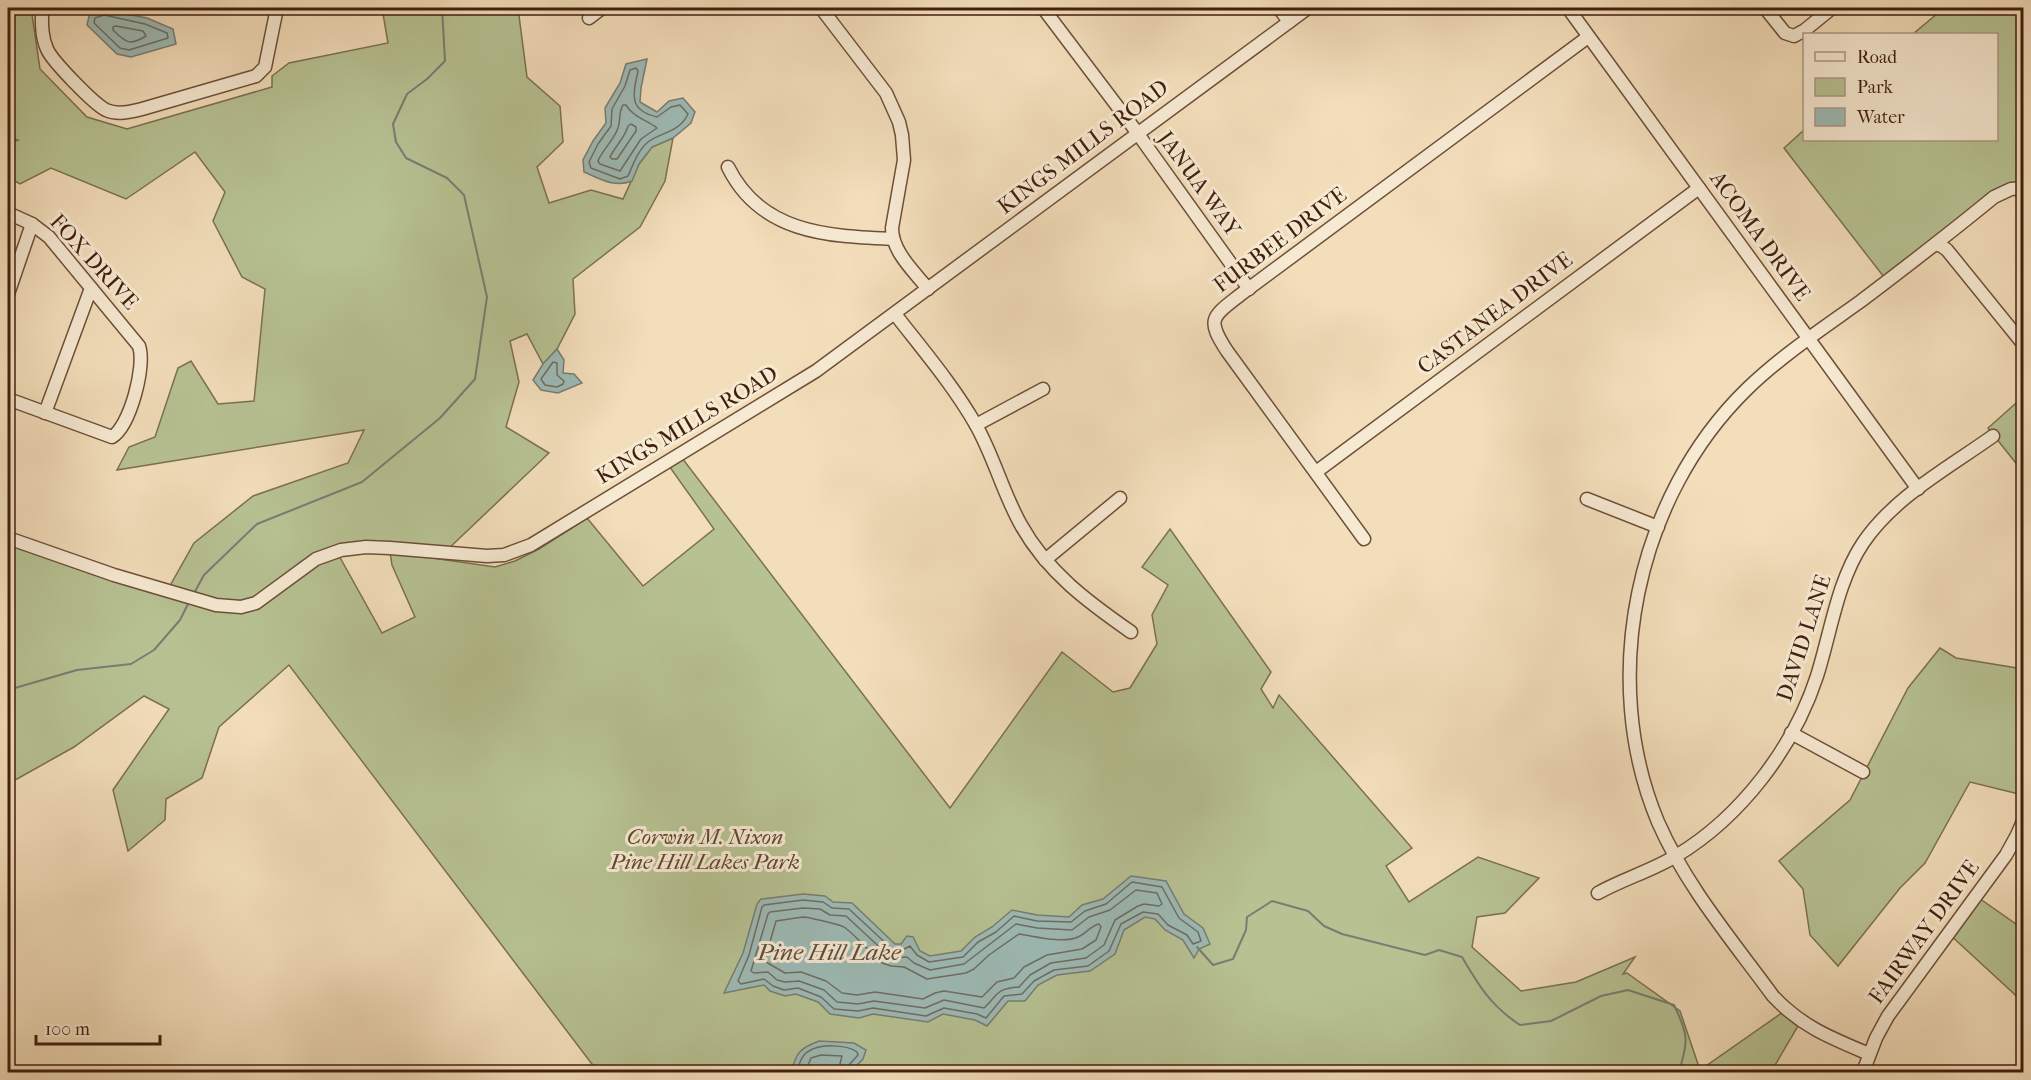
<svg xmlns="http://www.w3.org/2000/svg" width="2031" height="1080" font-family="'IM FELL French Canon',serif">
  <rect width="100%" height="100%" fill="#f3debb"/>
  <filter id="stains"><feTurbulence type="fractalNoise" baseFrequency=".00333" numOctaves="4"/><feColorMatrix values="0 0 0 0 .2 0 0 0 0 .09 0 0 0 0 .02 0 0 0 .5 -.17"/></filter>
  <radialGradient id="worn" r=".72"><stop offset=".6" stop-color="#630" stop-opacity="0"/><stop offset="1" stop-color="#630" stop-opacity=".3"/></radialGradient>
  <g fill="#b7c293" stroke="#7c7050" stroke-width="1.5" fill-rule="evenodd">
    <path d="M8,8H31L40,69L87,117L127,129L272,87V76L289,63L388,43L382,8H518L527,77L560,106L563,142L537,167L549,203L591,190L623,199L639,164L652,147L673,138L665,181L640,227L573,279L575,314L557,349L543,364L527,334L510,341L519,382L506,427L549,453L444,553L390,548L341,550L337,552L382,633L415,617L392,565L390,552L495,567L515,561L539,549L587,518L643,586L714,529L669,466L682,458L950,808L1062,652L1113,692L1130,688L1157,644L1152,615L1168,585L1142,567L1170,529L1271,672L1261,689L1273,708L1279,695L1412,848L1386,866L1409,902L1478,857L1539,878L1505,913L1477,917L1472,947L1521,991L1576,982L1635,957L1623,974L1627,973L1680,1011L1700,1070L1786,1010L1801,1021L1771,1072H598L289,665L219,727L202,778L166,799L165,820L128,851L113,790L169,709L144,696L74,747L17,779L8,781V538L167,591L194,543L253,496L348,463L364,430L117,470L129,447L155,437L178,368L191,361L218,404L254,401L265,289L242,277L213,221L225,192L195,152L126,199L51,168L20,184L8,177V144L18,140L8,137ZM175,593H176L245,605H216Z"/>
    <path d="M1944,8H2023V178L1994,197L1887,281L1784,148L1804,130V140H1996V34H1913Z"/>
    <path d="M2023,397V472L1988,428Z"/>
    <path d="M1940,648L1956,658L2023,669V795L1970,782L1925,863L1900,888L1838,966L1810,935L1803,889L1779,861L1850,800L1908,688Z"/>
    <path d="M1976,896L2023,929V1002L1948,933Z"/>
  </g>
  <g fill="#9dbbb7" stroke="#787d73" stroke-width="1.5">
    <path d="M105,10L147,18L173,29L176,44L131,57L117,54L87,25L90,12Z"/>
    <path d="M647,59L641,88L640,102L657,112L669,101L683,98L695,112L691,123L673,138L652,147L639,164L632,181C614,188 601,179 584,172L583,160L593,141L606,123L605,108L620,83L626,64Z"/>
    <path d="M557,349L564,360L563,373L574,374L582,383L558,393L541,390L533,380L543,364Z"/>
    <path d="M1131,876L1166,881L1184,914L1203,928L1210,944L1199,949L1194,958L1183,940L1165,930L1155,919L1145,917L1124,930L1115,954L1090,971L1057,975L1038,985L1025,1001H1008L987,1026L975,1020L943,1014L928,1022L873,1014L859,1018L830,1014L818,1002L796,994L785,996L770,991L764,985L724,993L743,953L757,904L761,899L803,894L825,896L833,902L852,903L895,944H901L907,936L913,937L920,951L930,956L961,951L975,937L992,927L1012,910L1037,915L1069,917L1082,905L1103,899Z"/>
    <path d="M819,1041L854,1043L866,1050L863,1059L850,1072H791C796,1053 800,1048 819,1041Z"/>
  </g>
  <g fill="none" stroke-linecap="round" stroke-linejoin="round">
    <g stroke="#6f6d62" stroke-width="1.5">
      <path d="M104,15L145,24L167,33L168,38L129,50L120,48L94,23L95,18Z"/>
      <path d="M116,26L143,31L146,36C130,46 126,43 113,30V27Z"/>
      <path d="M636,68L638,71C633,95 628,110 657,117L671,107L680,105L688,114C679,133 661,132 648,142C638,150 633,165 628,176L620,179L591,168L589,162L598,144L611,126L612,109L625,86L630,70Z"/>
      <path d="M623,105H626C634,118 647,120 657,128L641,139L620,171L600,164L598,161C603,149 614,140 618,128C621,120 618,113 623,105Z"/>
      <path d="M631,124L636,127V131L617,159H612L610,157C615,146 625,138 628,126Z"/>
      <path d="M553,362L557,363V375L564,381L563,384L557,387L545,385L541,379Z"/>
      <path d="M1132,882L1162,887L1179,918L1198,932L1201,941L1193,944L1187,935L1168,925L1158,914L1143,912L1121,924L1109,951L1088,966L1054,970L1034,981L1022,994L1004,996L986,1018L977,1014L944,1008L926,1016L873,1008L858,1011L834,1009L821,997L798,988L784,990L773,986L764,979L741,984L738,981L749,955L762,907L764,905L803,900L823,902L832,908L849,909L892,949L902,950L910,946L917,955L929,962L963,957L978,942L996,932L1014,916L1037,921L1071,922L1085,911L1106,904Z"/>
      <path d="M1136,890L1157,893L1162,904L1159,906L1144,904L1138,906L1115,920L1104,945L1086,958L1051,963L1030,975L1019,987C995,989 999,994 984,1008L944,1000L925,1008L874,1001L858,1004L837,1002L824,990L799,981L785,982L777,980L768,972L754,973L751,971L768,914L770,912L803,908L820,909L830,915L846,916L888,955L894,958L907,957L914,963L930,970L964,964L1016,924L1037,928L1072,930L1089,917L1110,910Z"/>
      <path d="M803,917C808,917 841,925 844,927C858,937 869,952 882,963L891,966L904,967L927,979L966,973L974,969L989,955L1019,934C1034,936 1063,944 1078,937C1086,934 1090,926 1099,924L1101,927L1096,940L1082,949L1047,955L1024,967L1014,978L997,982L982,997L944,991L935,993L923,999L875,992L857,995L842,993L826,981L801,972L785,973L766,962L765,959L776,921Z"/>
      <path d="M797,1072C799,1065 801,1055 809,1051C820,1044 846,1044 857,1052L858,1055L847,1067L846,1072"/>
      <path d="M805,1072L811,1058L821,1055L842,1056L838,1072"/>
    </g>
    <g stroke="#787d73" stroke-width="2">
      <path d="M193,595L204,575L257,524L362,482L440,418L475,379L487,297L464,195L447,178L406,158L396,142L393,124L407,94L427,79L445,61L442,8"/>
      <path d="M8,690L77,670L131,664L154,650L180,620L189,602"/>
      <path d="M1197,947L1213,965L1233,959L1246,930L1247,917L1272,901L1308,911L1324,926L1342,934L1425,955L1439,950L1462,957C1479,986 1491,1006 1520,1025L1551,1021L1601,996L1628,990L1674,1005C1689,1036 1688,1040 1679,1072"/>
    </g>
    <g stroke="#6e4f39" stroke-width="15">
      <g id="minor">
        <path d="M42,8C42,21 41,36 47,49C52,61 94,104 106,110C117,115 130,112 142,109L256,76L265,67L277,8"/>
        <path d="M821,8L886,93L899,122L902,135L904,160L892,228C892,252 914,271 928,289"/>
        <path d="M1043,8L1133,127L1249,289"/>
        <path d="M1279,8L1289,22"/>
        <path d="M1568,8L1918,489"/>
        <path d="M1765,8L1785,33L1794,36L1805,30L1832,8"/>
        <path d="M589,18L602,8"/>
        <path d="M728,167C761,234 829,236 893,239"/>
        <path d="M8,213L32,224L49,237L139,346C146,366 130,426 112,437L8,399"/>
        <path d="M1934,245H1940L1947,250L2024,345"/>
        <path d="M8,294L32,224"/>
        <path d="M895,314C923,350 953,385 976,425C994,457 1003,493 1021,525C1047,572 1088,602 1131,632"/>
        <path d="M45,413L91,288"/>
        <path d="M976,425L1043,389"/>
        <path d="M1316,472L1699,188"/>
        <path d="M1587,499L1658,527"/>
        <path d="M8,538L114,575L216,605L241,607L256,603L316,559L341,550L366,547L390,548L487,556L504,555L531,545L816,371L1308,8"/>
        <path d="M1364,539L1227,351C1206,319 1212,317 1240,295L1588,37"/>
        <path d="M1045,560L1120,498"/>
        <path d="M1791,733L1863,772"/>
        <path d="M1598,893C1623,879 1651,871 1676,856C1741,817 1794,747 1817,676C1831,632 1837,582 1863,543C1894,497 1948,468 1993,436"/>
        <path d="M1869,1054C1831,1038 1802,1027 1773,996C1732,940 1686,886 1658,822C1598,679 1636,497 1747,389C1781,356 1822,329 1861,301C1906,267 1950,233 1994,197L2011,189L2024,188"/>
        <path d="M1863,1072L1876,1038L1888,1016L2006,855L2017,835L2024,819"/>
      </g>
    </g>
    <use href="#minor" stroke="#f7ead3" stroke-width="12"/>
  </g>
  <g text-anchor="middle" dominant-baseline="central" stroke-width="6" stroke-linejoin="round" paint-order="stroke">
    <g font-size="22" fill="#411f0e" stroke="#f7ead3">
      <text transform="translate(1083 147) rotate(-37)">KINGS MILLS ROAD</text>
      <text transform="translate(1199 184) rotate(54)">JANUA WAY</text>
      <text transform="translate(1760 236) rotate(54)">ACOMA DRIVE</text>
      <text transform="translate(1280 240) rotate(-37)">FURBEE DRIVE</text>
      <text transform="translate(94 262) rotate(48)">FOX DRIVE</text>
      <text transform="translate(1495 313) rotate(-37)">CASTANEA DRIVE</text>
      <text transform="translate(687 425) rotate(-31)">KINGS MILLS ROAD</text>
      <text transform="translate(1804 638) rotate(-72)">DAVID LANE</text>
      <text transform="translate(1924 932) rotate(-54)">FAIRWAY DRIVE</text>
    </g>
    <g font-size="22" font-style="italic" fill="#5e482f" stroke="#f7ead3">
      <text x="705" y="837">Corwin M. Nixon<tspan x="705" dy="25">Pine Hill Lakes Park</tspan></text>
    </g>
    <g font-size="24" font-style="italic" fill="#5d4e41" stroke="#f7ead3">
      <text x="829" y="952">Pine Hill Lake</text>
    </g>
  </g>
  <rect width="2031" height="1080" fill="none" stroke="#f3debb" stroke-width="30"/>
  <rect x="9" y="9" width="2013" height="1062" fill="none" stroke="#411f0e" stroke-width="3"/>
  <rect x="15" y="15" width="2001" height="1050" fill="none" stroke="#411f0e" stroke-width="1.5"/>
  <rect x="1803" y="33" width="195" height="108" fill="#f7ead3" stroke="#ae9984" stroke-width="1.5"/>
  <rect x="1815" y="52" width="30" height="9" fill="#f7ead3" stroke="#ae9984" stroke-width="1.5"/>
  <text x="1857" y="63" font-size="18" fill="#411f0e">Road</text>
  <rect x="1815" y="78" width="30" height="18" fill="#b7c293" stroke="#ae9984" stroke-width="1.5"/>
  <text x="1857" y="93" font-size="18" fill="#411f0e">Park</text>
  <rect x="1815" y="108" width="30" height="18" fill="#9dbbb7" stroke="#ae9984" stroke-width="1.5"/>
  <text x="1857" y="123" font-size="18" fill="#411f0e">Water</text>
  <path d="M36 1035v9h124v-9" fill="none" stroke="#411f0e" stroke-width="3"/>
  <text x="45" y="1035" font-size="18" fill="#411f0e" stroke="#f7ead3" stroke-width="4.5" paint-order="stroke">100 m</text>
  <rect width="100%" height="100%" filter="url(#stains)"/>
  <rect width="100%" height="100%" fill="url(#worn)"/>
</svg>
